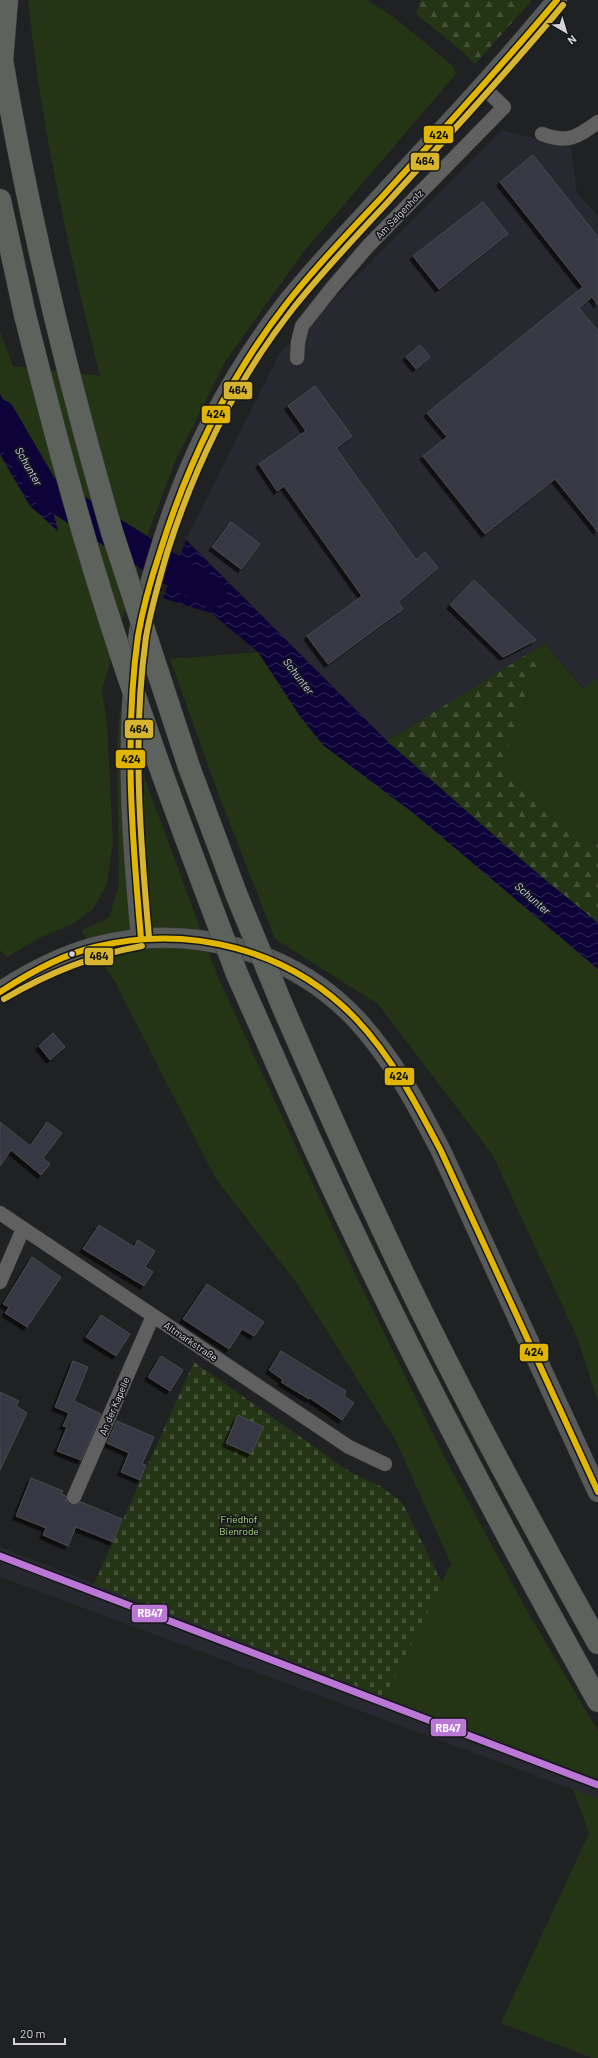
<svg xmlns="http://www.w3.org/2000/svg" width="598" height="2058" font-family="Barlow,sans-serif">
  <defs>
    <pattern id="forest-firs" width="22" height="20" patternUnits="userSpaceOnUse"><rect width="22" height="20" fill="#243516"/><path d="M5 1l3.5 6h-7zM16 11l3.5 6h-7z" fill="#435137"/></pattern>
    <pattern id="cemetery-stones" width="16" height="16" patternUnits="userSpaceOnUse"><rect width="16" height="16" fill="#243516"/><path d="M2 7V4a2 2 0 0 1 4 0v3zM10 15v-3a2 2 0 0 1 4 0v3z" fill="#435137"/></pattern>
    <pattern id="water-waves" width="16" height="10" patternUnits="userSpaceOnUse"><rect width="16" height="10" fill="#0d0338"/><path d="M0 5q4-4 8 0t8 0" fill="none" stroke="#2f2754"/></pattern>
    <filter id="shadow"><feDropShadow dx="-3.5" dy="3.5" stdDeviation="0" flood-color="#0009"/></filter>
  </defs>
  <rect width="100%" height="100%" fill="#202123"/>
  <g fill="#282830">
    <path d="M502,130L571,148L577,192L598,217V678L584,689L545,643L387,741L186,539L280,353Z"/>
    <path d="M0,1547L598,1779V1799L0,1577Z"/>
  </g>
  <g fill="#243516">
    <path d="M28,0H367L395,18L453,66L456,74L301,255L225,362L174,464L144,545L102,690L107,725L113,841L107,884L93,909L72,924L39,938L7,957L0,950V454L30,506L58,530L44,477L33,452L0,394V332L13,366L100,376C69,252 41,127 28,0Z"/>
    <path d="M545,643L583,689L598,678V844L587,838L501,768Z"/>
    <path d="M258,652L300,716L323,745L416,815L598,969V1402L577,1337L492,1154L378,1004L275,939L218,793L170,659Z"/>
    <path d="M120,711L218,977L335,1232L444,1456L527,1611L598,1731V1779L384,1697L451,1564L395,1439L296,1282L216,1179L115,982L81,930L109,918L119,885L117,748Z"/>
    <path d="M573,1789L598,1799V2058H592L501,2023L589,1833Z"/>
  </g>
  <g fill="url(#forest-firs)">
    <path d="M420,0H532L475,64L463,52L416,14Z"/>
    <path d="M545,643L501,768L587,838L598,844V923L531,868L387,741Z"/>
  </g>
  <path fill="url(#cemetery-stones)" d="M194,1362L350,1472L380,1486L402,1502L442,1583L384,1697L94,1584Z"/>
  <g fill="url(#water-waves)">
    <path d="M0,394L33,452L44,477L58,531L30,506L0,454Z"/>
    <path d="M186,540L387,741L531,868L598,923V969L416,815L323,745L300,716L258,652L211,613L163,598Z"/>
  </g>
  <g fill="none" stroke-linecap="round" stroke-linejoin="round">
    <path stroke="#0d0338" stroke-width="31" d="M0,415L43,489L188,580L211,592"/>
  </g>
  <g fill="#373845" stroke="#4a4b4c" filter="url(#shadow)">
    <path d="M533,155L598,237V305L592,297L579,308L598,331V532L555,479L485,534L423,456L447,437L427,413L583,287L500,182Z"/>
    <path d="M483,202L508,234L439,289L413,256Z"/>
    <path d="M420,345L430,357L416,369L406,357Z"/>
    <path d="M315,386L352,436L336,448L416,560L425,552L438,568L398,602L403,609L328,664L307,636L362,596L284,486L277,491L259,464L306,431L288,406Z"/>
    <path d="M231,522L260,544L241,569L212,547Z"/>
    <path d="M474,580L536,640L503,657L450,605Z"/>
    <path d="M53,1033L65,1047L50,1060L39,1046Z"/>
    <path d="M0,1122L30,1146L47,1122L62,1133L43,1158L50,1164L41,1175L11,1150L0,1166Z"/>
    <path d="M99,1225L134,1247L138,1240L155,1251L145,1267L153,1272L144,1286L83,1249Z"/>
    <path d="M32,1257L61,1277L27,1327L5,1313L9,1307L3,1304Z"/>
    <path d="M207,1284L264,1322L254,1336L242,1329L229,1349L183,1319Z"/>
    <path d="M101,1315L130,1334L116,1356L86,1337Z"/>
    <path d="M281,1351L346,1391L344,1396L354,1403L342,1420L310,1398L309,1399L281,1382L283,1380L269,1370Z"/>
    <path d="M161,1356L183,1370L170,1391L148,1377Z"/>
    <path d="M73,1361L88,1367L74,1401L101,1414L81,1460L57,1451L67,1427L63,1426L69,1413L55,1407Z"/>
    <path d="M0,1392L19,1401L16,1406L27,1413L0,1470Z"/>
    <path d="M238,1415L264,1427L251,1454L226,1443Z"/>
    <path d="M117,1421L154,1437L142,1464L146,1465L140,1480L121,1472L129,1453L107,1443Z"/>
    <path d="M31,1478L63,1491L61,1494L66,1496L67,1502L70,1505H75L81,1502L122,1519L113,1542L76,1527L68,1546L43,1535L46,1528L16,1516Z"/>
  </g>
  <g fill="none" stroke-linecap="round" stroke-linejoin="round">
    <g stroke="#3a3b3d" stroke-width="15">
      <g id="minor">
        <path d="M542,134C568,144 577,137 598,122"/>
        <path d="M297,358L298,342L302,326L332,288L368,246L504,107L482,86"/>
        <path d="M0,1213L349,1447L385,1464"/>
        <path d="M0,1282L23,1229"/>
        <path d="M74,1497L153,1316"/>
      </g>
    </g>
    <g stroke="#3a3b3d" stroke-width="21">
      <g id="secondary">
        <path d="M141,938C132,841 125,745 137,647C140,618 148,590 156,563C183,470 227,380 287,303C314,269 344,238 373,206C435,138 499,71 557,0"/>
        <path d="M0,992C29,973 62,956 95,947C188,922 290,949 356,1019C392,1058 417,1104 441,1151L598,1492"/>
      </g>
    </g>
    <g stroke="#3a3b3d" stroke-width="23">
      <g id="motorway">
        <path d="M0,48C27,211 66,373 112,532"/>
        <path d="M2,62L7,0"/>
        <path d="M0,200L25,315"/>
        <path d="M237,974C275,1059 311,1144 351,1227C427,1388 511,1545 598,1701"/>
        <path d="M282,1005C312,1074 342,1143 374,1211C441,1358 519,1501 598,1643"/>
      </g>
    </g>
    <use href="#minor" stroke="#606061" stroke-width="14"/>
    <use href="#secondary" stroke="#585959" stroke-width="20"/>
    <use href="#motorway" stroke="#5d625c" stroke-width="22"/>
    <g stroke="#3a3b3d" stroke-width="23" stroke-linecap="butt">
      <g id="motorway-bridge">
        <path d="M25,315C51,418 78,522 111,624C149,742 193,858 237,974"/>
        <path d="M112,532L189,767L237,896L282,1005"/>
      </g>
    </g>
    <use href="#motorway-bridge" stroke="#5d625c" stroke-width="22"/>
    <g stroke="#16171a" stroke-width="9">
      <g id="bus-1">
        <path d="M141,938C132,838 124,736 138,636C143,607 151,579 160,552C188,462 229,377 287,303C316,266 349,232 381,198C440,133 500,68 557,0"/>
        <path d="M0,992C29,973 61,955 95,947C189,924 289,949 356,1019C392,1057 417,1105 441,1151L598,1492"/>
      </g>
    </g>
    <g stroke="#16171a" stroke-width="9">
      <g id="bus-2">
        <path d="M149,937C140,838 132,736 146,637C151,608 159,581 167,553C195,465 237,379 295,306C324,270 356,236 388,202C447,137 507,73 563,5"/>
        <path d="M4,999C48,973 92,955 142,946"/>
      </g>
    </g>
    <use href="#bus-1" stroke="#e1b600" stroke-width="6"/>
    <use href="#bus-2" stroke="#d7b52e" stroke-width="6"/>
    <g stroke="#16171a" stroke-width="10">
      <path id="rail-1" d="M0,1556L598,1785"/>
    </g>
    <use href="#rail-1" stroke="#ba77d6" stroke-width="7"/>
  </g>
  <circle fill="#d4d4d7" stroke="#16171a" stroke-width="1.5" cx="72" cy="954" r="3.5"/>
  <g text-anchor="middle" dominant-baseline="central" stroke-width="3.5" stroke-linejoin="round" paint-order="stroke">
    <g font-size="10" fill="#d4d4d7" stroke="#16171a">
      <text transform="translate(399 214) rotate(-46)">Am Salgenholz</text>
      <text transform="translate(191 1341) rotate(34)">Altmarkstraße</text>
      <text transform="translate(114 1406) rotate(-67)">An der Kapelle</text>
    </g>
    <g font-size="10" fill="#aade80" stroke="#16171a">
      <text x="239" y="1519">Friedhof<tspan x="239" dy="12">Bienrode</tspan></text>
    </g>
    <g font-size="11" font-style="italic" fill="#c8cef4" stroke="#16171a">
      <text transform="translate(29 466) rotate(60)">Schunter</text>
      <text transform="translate(299 676) rotate(52)">Schunter</text>
      <text transform="translate(533 898) rotate(41)">Schunter</text>
    </g>
  </g>
  <g stroke="#16171a" stroke-width="1.5">
    <rect x="423" y="125" width="31" height="19" rx="4" fill="#e1b600"/>
    <rect x="410" y="152" width="30" height="19" rx="4" fill="#d7b52e"/>
    <rect x="223" y="381" width="30" height="19" rx="4" fill="#d7b52e"/>
    <rect x="201" y="405" width="30" height="19" rx="4" fill="#e1b600"/>
    <rect x="124" y="719" width="30" height="20" rx="4" fill="#d7b52e"/>
    <rect x="115" y="749" width="31" height="20" rx="4" fill="#e1b600"/>
    <rect x="84" y="947" width="30" height="19" rx="4" fill="#d7b52e"/>
    <rect x="384" y="1067" width="31" height="19" rx="4" fill="#e1b600"/>
    <rect x="519" y="1343" width="30" height="19" rx="4" fill="#e1b600"/>
    <rect x="131" y="1604" width="37" height="19" rx="4" fill="#ba77d6"/>
    <rect x="430" y="1718" width="37" height="19" rx="4" fill="#ba77d6"/>
  </g>
  <g font-size="11" text-anchor="middle" font-weight="bold" fill="#fff">
    <text x="150" y="1617">RB47</text>
    <text x="448" y="1732">RB47</text>
  </g>
  <g font-size="11" text-anchor="middle" font-weight="bold" fill="#111">
    <text x="439" y="139">424</text>
    <text x="425" y="165">464</text>
    <text x="238" y="394">464</text>
    <text x="216" y="418">424</text>
    <text x="139" y="733">464</text>
    <text x="131" y="763">424</text>
    <text x="99" y="960">464</text>
    <text x="399" y="1080">424</text>
    <text x="534" y="1356">424</text>
  </g>
  <g transform="translate(566 32) rotate(142)" stroke="#16171a" stroke-width="3" paint-order="stroke">
  <path d="M0-3L7 15L0 10L-7 15Z" fill="#d4d4d7"/>
  <text y="-6" font-size="11" font-weight="bold" text-anchor="middle" fill="#d4d4d7">N</text>
  </g>
  <path d="M14 2038v6h51v-6" fill="none" stroke="#d4d4d7" stroke-width="2"/>
  <text x="20" y="2038" font-size="12" fill="#d4d4d7" stroke="#16171a" stroke-width="3" paint-order="stroke">20 m</text>
</svg>
